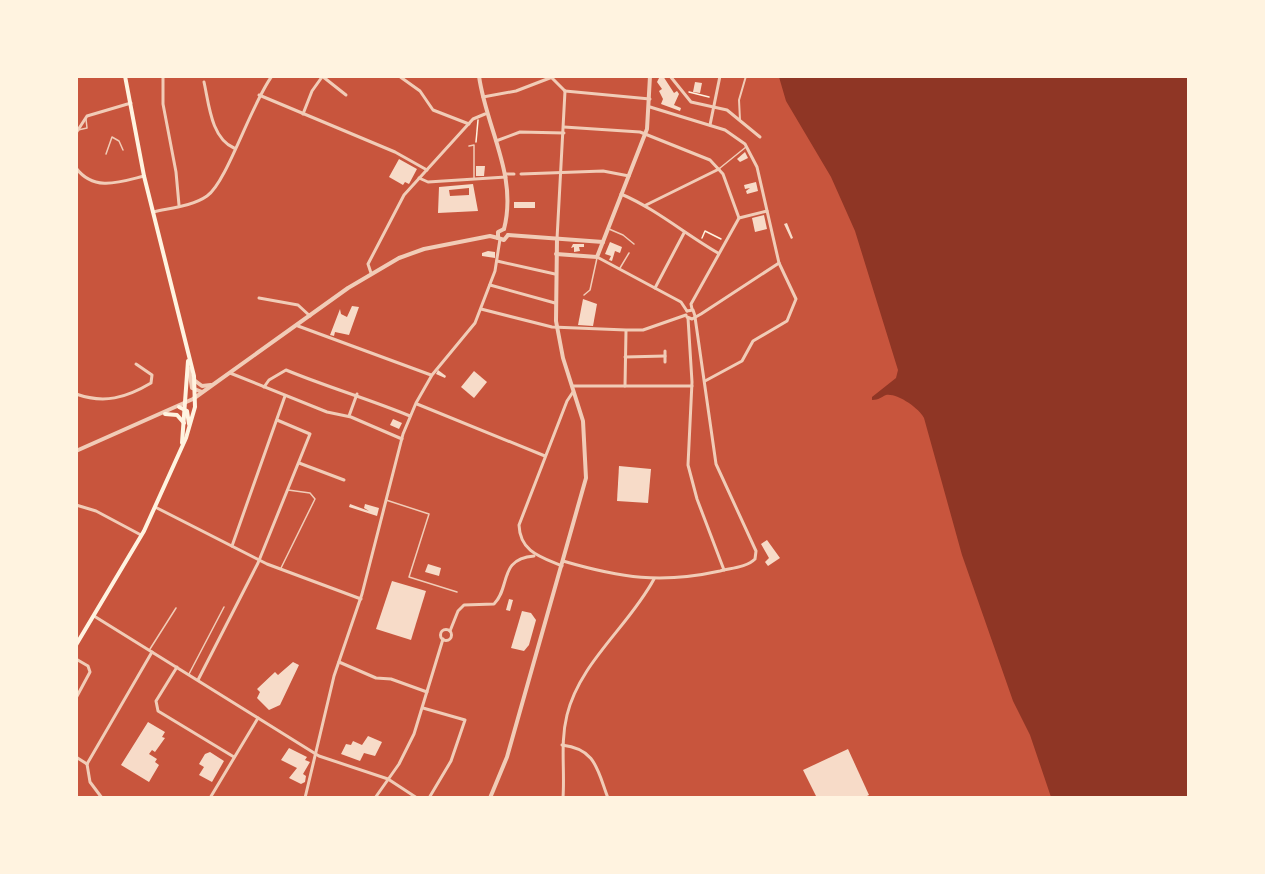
<svg xmlns="http://www.w3.org/2000/svg" width="1265" height="874" font-family="Raleway,sans-serif">
  <rect width="100%" height="100%" fill="#c8553d"/>
  <path fill="#8f3625" d="M779,77H1188V797H1051L1030,735L1013,701L962,555L924,418C919,408 897,393 886,395C881,397 879,400 872,400V397L896,378L898,370L855,231L831,177L786,101Z"/>
  <g fill="#f7dbc8" fill-rule="evenodd">
    <path d="M660,76H663L674,93L677,91L679,94L674,105L681,108L680,111L661,104L663,99L659,91L662,89L657,82Z"/>
    <path d="M695,82L702,83L700,93L693,92Z"/>
    <path d="M745,152L748,158L740,162L737,159Z"/>
    <path d="M399,159L417,169L409,184L405,182L403,185L389,177Z"/>
    <path d="M476,166H485L484,176H476Z"/>
    <path d="M756,182L758,191L747,194L746,191L750,188L745,189L744,185Z"/>
    <path d="M473,184L478,211L438,213L439,187ZM469,188V195L450,196L449,190Z"/>
    <rect x="514" y="202" width="21" height="6"/>
    <path d="M764,215L767,229L755,232L752,218Z"/>
    <path d="M787,223L793,238L791,239L784,224Z"/>
    <path d="M610,242L622,247L620,253L615,251L612,261L609,260L611,256L605,254Z"/>
    <path d="M573,244H584V247H579L580,251L574,252V247L571,248Z"/>
    <path d="M488,251L495,252V258L482,256V253Z"/>
    <path d="M583,299L597,304L593,326L578,325Z"/>
    <path d="M352,306L359,307L349,335L335,332L334,336L330,335L340,309L341,314L347,317Z"/>
    <path d="M438,370L446,376L445,378L436,374Z"/>
    <path d="M474,371L487,382L474,398L461,387Z"/>
    <path d="M393,419L402,423L399,429L390,425Z"/>
    <path d="M619,466L651,469L648,503L617,501Z"/>
    <path d="M350,504L369,511L364,508L365,504L379,508L377,516L349,507Z"/>
    <path d="M767,540L780,558L768,566L765,562L769,558L761,544Z"/>
    <path d="M428,564L441,568L439,576L425,572Z"/>
    <path d="M392,581L426,591L411,640L376,629Z"/>
    <path d="M509,599L513,600L510,611L506,610Z"/>
    <path d="M522,611L531,613L536,620L529,645L524,651L511,648Z"/>
    <path d="M293,662L299,665L280,705L269,710L257,698L260,692L257,689L275,672L278,675Z"/>
    <path d="M148,722L165,732L162,737L165,738L155,752L152,750L149,754L157,759L155,762L159,765L149,782L121,765Z"/>
    <path d="M368,736L382,742L375,756L364,753L360,761L341,754L346,744L351,745L353,741L362,745Z"/>
    <path d="M289,748L307,757L305,760L310,762L303,774L306,776L305,782L301,784L289,778L297,768L281,760Z"/>
    <path d="M848,749L869,795L863,798H817L803,770Z"/>
    <path d="M210,752L224,761L212,782L199,775L204,767L199,764L205,754Z"/>
  </g>
  <g fill="none" stroke-linecap="round" stroke-linejoin="round">
    <g stroke="#fff3e0" stroke-width="1.5">
      <path d="M689,92L709,97"/>
      <path d="M476,142L478,120"/>
      <path d="M702,238L705,231L721,239"/>
    </g>
    <g stroke="#f1ccb7" stroke-width="1.5">
      <path d="M78,130L87,128L86,119"/>
      <path d="M469,146L474,145V179"/>
      <path d="M106,154L112,137L119,141L123,150"/>
      <path d="M720,168L746,147"/>
      <path d="M609,229L623,235L634,244"/>
      <path d="M620,268L629,253"/>
      <path d="M584,295L590,290L597,258"/>
      <path d="M386,500L429,514L409,577L457,592"/>
      <path d="M281,568L315,499L310,493L288,490"/>
      <path d="M150,649L176,608"/>
      <path d="M189,674L224,607"/>
    </g>
    <path stroke="#f1ccb7" stroke-width="2" d="M740,120L739,100L746,76"/>
    <g stroke="#f1ccb7" stroke-width="3">
      <path d="M163,76V104L176,172L179,205"/>
      <path d="M322,76L346,95"/>
      <path d="M399,76L420,91L433,110L469,124"/>
      <path d="M670,76L691,102L727,110L760,137"/>
      <path d="M552,78L565,91"/>
      <path d="M204,82C209,104 211,138 234,148"/>
      <path d="M565,91L650,99"/>
      <path d="M259,95L395,152L427,170"/>
      <path d="M483,97L516,91L555,76"/>
      <path d="M650,107L725,130L745,144L757,167L779,263L796,299L787,321L753,341L742,361L705,381"/>
      <path d="M303,114L312,91L322,77"/>
      <path d="M710,125L720,76"/>
      <path d="M564,127L640,132L710,160L723,174L739,218"/>
      <path d="M76,133L87,116L131,103"/>
      <path d="M496,141L520,132L564,133"/>
      <path d="M76,168C94,192 120,182 144,176"/>
      <path d="M506,174H514"/>
      <path d="M521,174L603,171L629,176"/>
      <path d="M419,178L428,182L506,177"/>
      <path d="M621,194C656,209 685,234 718,253"/>
      <path d="M646,205L719,169"/>
      <path d="M153,212C170,208 193,206 207,196C227,182 251,104 272,76"/>
      <path d="M557,239L565,91"/>
      <path d="M597,257L681,302L687,311"/>
      <path d="M497,261L555,274"/>
      <path d="M371,273L368,264L404,195L473,119L485,114"/>
      <path d="M490,285L555,303"/>
      <path d="M655,288L684,233"/>
      <path d="M259,298L298,305L310,316"/>
      <path d="M481,309L552,327L626,330H643L686,315"/>
      <path d="M692,309L691,304L739,218L767,211"/>
      <path d="M687,311L693,310L695,316"/>
      <path d="M687,317L692,319L701,314L779,263"/>
      <path d="M688,318L692,382L688,465L697,499L724,570"/>
      <path d="M298,326L431,375"/>
      <path d="M665,351V362"/>
      <path d="M625,357L665,356"/>
      <path d="M230,373L327,412L351,417L402,439"/>
      <path d="M572,386H692"/>
      <path d="M625,386L626,331"/>
      <path d="M264,387L269,380L286,370C327,387 369,399 410,416"/>
      <path d="M76,394C104,404 126,398 151,383L152,375L136,364"/>
      <path d="M417,404L545,456"/>
      <path d="M349,416L357,394"/>
      <path d="M299,463L344,480"/>
      <path d="M76,505L96,511L141,535"/>
      <path d="M155,507L267,564L361,599"/>
      <path d="M232,546L285,396"/>
      <path d="M563,561C621,578 661,584 720,571C732,568 747,567 755,559L756,551L716,464L695,317"/>
      <path d="M562,566C541,557 520,552 519,525L567,401L573,392"/>
      <path d="M94,616L319,756L388,779L417,798"/>
      <circle cx="446" cy="635" r="5.5"/>
      <path d="M450,631L458,611L464,605L494,604C511,587 498,559 534,556"/>
      <path d="M76,659L88,666L90,672L76,698"/>
      <path d="M339,662L376,678L391,679L427,692"/>
      <path d="M177,667L156,701L158,711L234,757"/>
      <path d="M198,680L258,563L310,434L277,420"/>
      <path d="M423,708L465,720L451,761L429,798"/>
      <path d="M562,745C596,749 597,769 608,798"/>
      <path d="M76,757L87,764"/>
      <path d="M87,764L152,652"/>
      <path d="M87,764L90,782L102,798"/>
      <path d="M210,798L258,718"/>
      <path d="M305,798L334,676L362,594L403,434L416,403L432,375L475,323L495,271L500,239"/>
      <path d="M375,798L399,764L414,734L443,639"/>
      <path d="M563,798C565,769 560,743 567,715C580,662 629,626 654,579"/>
    </g>
    <g stroke="#f1ccb7" stroke-width="4">
      <path d="M479,76C486,128 518,175 504,229"/>
      <path d="M508,235L603,242"/>
      <path d="M498,238L504,240L508,235"/>
      <path d="M498,238V232L504,229"/>
      <path d="M556,254L597,257L647,129L650,76"/>
      <path d="M189,369L192,388L202,392"/>
      <path d="M194,380L202,386L211,385"/>
      <path d="M76,451L193,399L348,288L399,258L424,249L490,236L498,238"/>
      <path d="M490,798L507,757L586,478L583,421L563,358L556,321L557,239"/>
    </g>
    <g stroke="#fff3e0" stroke-width="4">
      <path d="M179,407L187,411L189,424"/>
      <path d="M165,414L177,415L184,423"/>
      <path d="M182,443L188,361"/>
      <path d="M76,645L144,531L186,438L195,407L194,376L144,176L125,76"/>
    </g>
  </g>
  <rect width="1265" height="874" fill="none" stroke="#fff3e0" stroke-width="156"/>
</svg>
